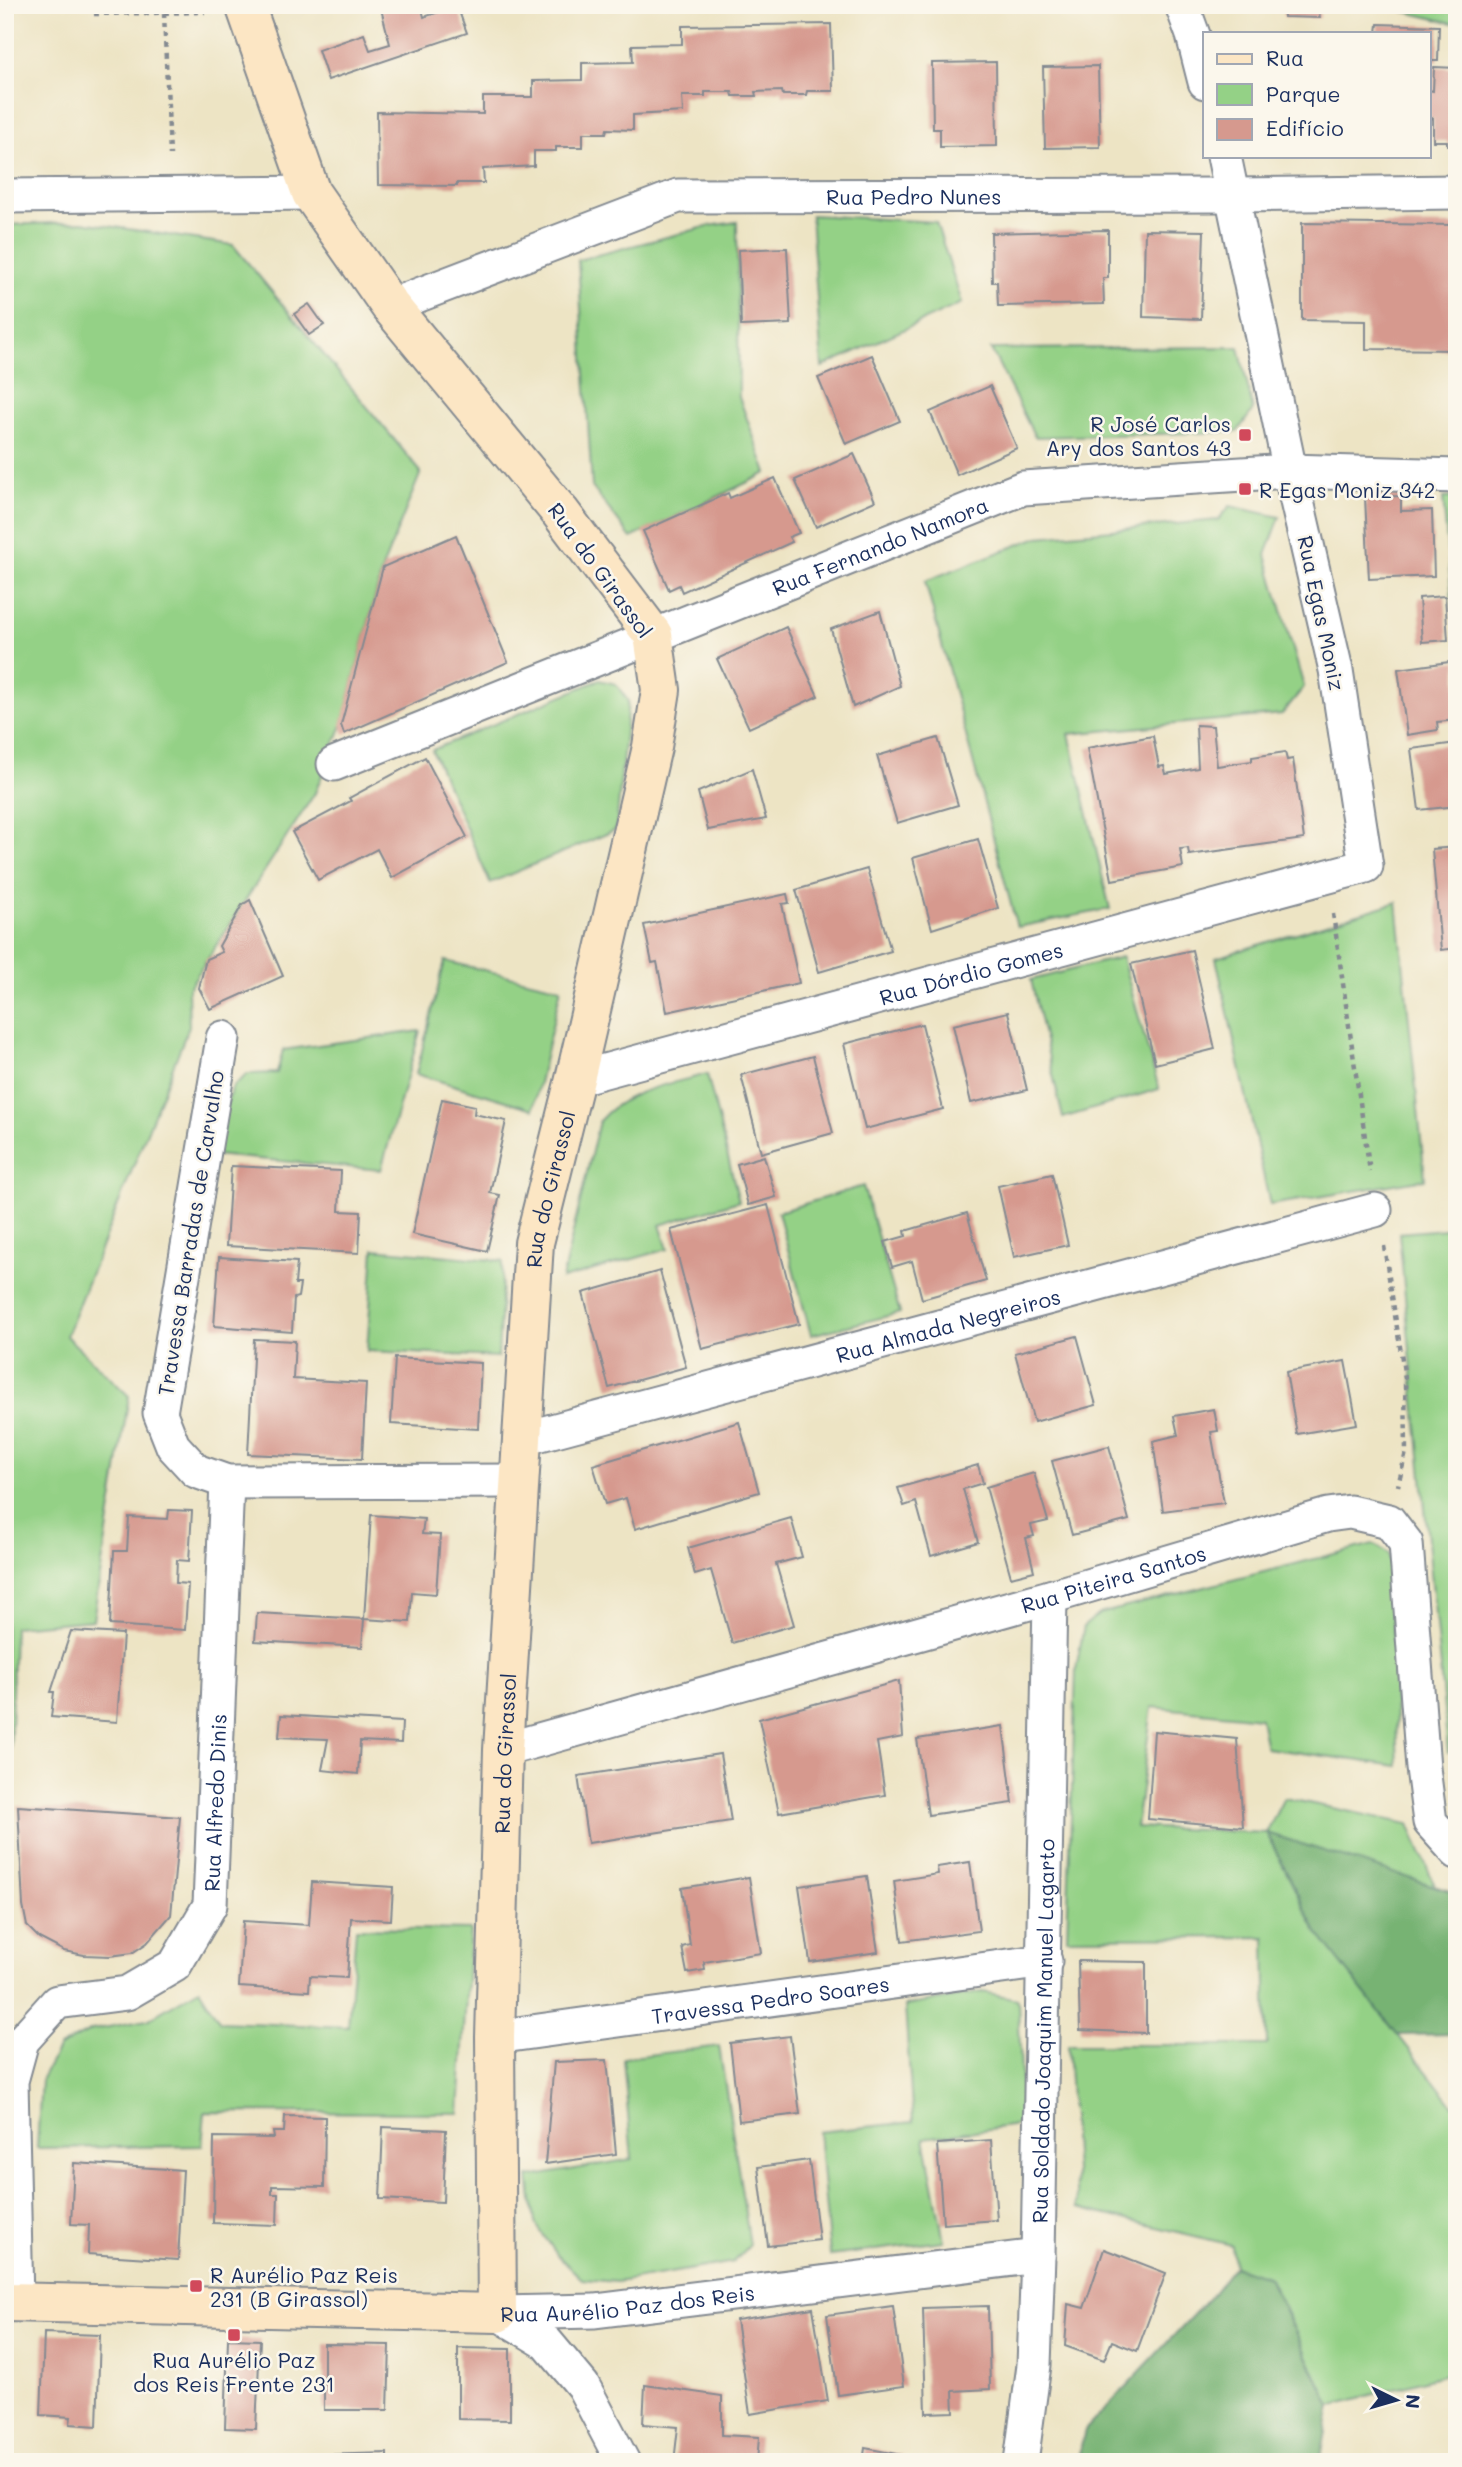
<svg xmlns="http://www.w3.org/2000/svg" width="1462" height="2467" font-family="Mali,sans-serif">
  <rect width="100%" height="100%" fill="#fbf7ec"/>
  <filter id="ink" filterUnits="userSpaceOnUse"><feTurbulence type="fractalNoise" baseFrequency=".0143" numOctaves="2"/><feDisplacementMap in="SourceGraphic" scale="14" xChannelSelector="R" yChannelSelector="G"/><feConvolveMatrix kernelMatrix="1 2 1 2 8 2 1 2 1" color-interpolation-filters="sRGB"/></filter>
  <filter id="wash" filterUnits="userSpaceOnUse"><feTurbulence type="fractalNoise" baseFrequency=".00686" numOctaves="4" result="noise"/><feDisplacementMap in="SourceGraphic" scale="28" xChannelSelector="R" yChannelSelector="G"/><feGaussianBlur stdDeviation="1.57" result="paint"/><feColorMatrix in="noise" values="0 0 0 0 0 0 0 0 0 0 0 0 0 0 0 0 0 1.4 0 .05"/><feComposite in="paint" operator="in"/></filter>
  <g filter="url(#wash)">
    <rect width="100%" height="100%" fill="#ede4c4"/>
    <g fill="#94d186" stroke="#588072" stroke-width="2">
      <path d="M1381,5H1457V24L1381,6Z"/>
      <path d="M811,215L936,222L962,303L822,367Z"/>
      <path d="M82,222L233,245L421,472L383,566L342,725L315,793L188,989L189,1026L66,1336L129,1396L93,1620L14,1627L5,1933V225Z"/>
      <path d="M737,222L739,397L767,473L631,538L592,487L578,260L709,226Z"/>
      <path d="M1239,347L1253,410L1237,432L1035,437L991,349Z"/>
      <path d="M1457,497V633H1455L1443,498Z"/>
      <path d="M1230,506L1280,517L1266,555L1304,687L1282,714L1069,734L1110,909L1017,927L925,581L1038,537L1218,520Z"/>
      <path d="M599,680L616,684L628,701L616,830L490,883L432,750Z"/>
      <path d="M1397,902L1425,1179L1270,1205L1216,958Z"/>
      <path d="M1122,957L1159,1089L1063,1118L1031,980Z"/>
      <path d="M445,961L561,988L533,1109L416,1074Z"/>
      <path d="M420,1031L381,1170L214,1155L226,1105L233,1086L248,1074L277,1073L283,1050Z"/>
      <path d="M707,1074L739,1201L660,1225L668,1249L562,1279L599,1121C627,1089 667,1085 707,1074Z"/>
      <path d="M863,1186L900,1313L811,1335L778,1212Z"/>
      <path d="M1457,1228V1751L1448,1752L1399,1233Z"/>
      <path d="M374,1249L503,1261L498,1357L367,1351Z"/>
      <path d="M1373,1544L1389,1554L1398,1766L1266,1748L1260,1718L1152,1707L1136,1827L1266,1833L1284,1798L1409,1824L1435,1886L1267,1834L1316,1931L1453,2105L1457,2106V2371L1331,2406L1270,2278L1234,2266L1232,2245L1077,2208L1068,2045H1267L1265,1937L1067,1938L1076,1669L1084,1626L1099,1614Z"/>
      <path d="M356,1928L470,1930L459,2113L205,2112L202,2146L37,2148L41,2080L59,2047L92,2030L147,2020L199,1989L220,2022L348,2027Z"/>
      <path d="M983,1992L1018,1999L1022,2098L1017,2125L924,2138L944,2241L830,2256L819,2132L913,2122L905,2006Z"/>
      <path d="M719,2046L750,2245L734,2262L617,2282L582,2279L558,2256L535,2223L529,2177L632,2159L623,2058Z"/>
    </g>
    <g fill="#77b373" stroke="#497168" stroke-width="2">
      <path d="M1267,1833L1450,1891L1457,1913V2034L1398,2035L1316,1931Z"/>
      <path d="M1234,2266L1269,2278L1331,2406L1320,2462H1077L1085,2430L1209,2298Z"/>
    </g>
    <g id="blocks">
      <g fill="#d6998e">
        <path d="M380,5H421L424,17L457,6L467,33L328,80L318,50L364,34L370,50L390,44Z"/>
        <path d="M915,5H956V6L938,10V7L916,11Z"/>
        <path d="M1283,5H1318L1320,18L1284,17Z"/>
        <path d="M831,24L833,91H807L806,95H783L782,91L755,92L756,96H733L732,92H705V96H682L683,112L633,115V130L607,129L606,133H583V147H556V151H534V166L483,169L484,183H457V186L378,185L377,112L483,114V97H533V81L582,80V63L633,62L632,45L682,44V26Z"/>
        <path d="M1378,24L1439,26L1438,61H1429V33H1377Z"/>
        <path d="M996,62L997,146L940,147V129H933L932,63Z"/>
        <path d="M1098,66L1100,147L1045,148L1043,67Z"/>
        <path d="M1434,67L1457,68V145H1447V141H1433V118L1429,119V90L1433,91Z"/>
        <path d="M1302,223L1457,225V350L1366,349V321L1302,320Z"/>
        <path d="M1108,230V278H1103L1104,304L998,306L997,282H992L991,233Z"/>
        <path d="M1145,230L1204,231L1201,319L1143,317Z"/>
        <path d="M787,248L791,324L741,326L738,250Z"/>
        <path d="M309,304L324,325L309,335L294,314Z"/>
        <path d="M872,355L900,421L846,444L818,378Z"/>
        <path d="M990,386L1017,448L957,475L930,412Z"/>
        <path d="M854,454L875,501L816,527L795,480Z"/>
        <path d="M775,478L799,533L789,537L792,542L682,592L679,585L669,590L643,531L728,493L730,498Z"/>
        <path d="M1401,496V511L1432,510L1434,576L1369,579L1365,497Z"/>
        <path d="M456,535L508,662L344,734L341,725L383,567Z"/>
        <path d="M1445,596L1448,640L1422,642L1419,598Z"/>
        <path d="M880,611L900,686L853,707L831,629Z"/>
        <path d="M786,627L818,696L749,728L717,659Z"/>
        <path d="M1457,661V720L1437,722L1438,730L1407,735L1398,669Z"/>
        <path d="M1196,725L1213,726L1217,766L1252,761V757L1285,752L1287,760L1293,759L1304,839L1189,855L1188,848L1180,849L1183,867L1112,880L1087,748L1153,736L1159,767L1164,766L1166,774L1198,768Z"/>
        <path d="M938,738L958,805L897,823L877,756Z"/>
        <path d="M1457,743V806L1419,810L1411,749Z"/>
        <path d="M425,757L467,837L392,878L377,849L318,880L292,832L351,801L349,798Z"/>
        <path d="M752,769L766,819L708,830L698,792Z"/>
        <path d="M978,839L998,908L932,929L913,858Z"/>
        <path d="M1457,847V948L1441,950L1432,849Z"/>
        <path d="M867,869L891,951L819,972L796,890Z"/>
        <path d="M787,894L789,903L782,904L799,983L667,1012L657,962L652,963L644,925Z"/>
        <path d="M250,900L283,976L210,1009L199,988L206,959L222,952L219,946L242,905Z"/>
        <path d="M1192,950L1215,1049L1155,1064L1131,964Z"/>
        <path d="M1008,1012L1027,1090L971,1103L953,1025Z"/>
        <path d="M922,1024L943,1109L865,1129L844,1044Z"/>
        <path d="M813,1056L833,1133L761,1153L741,1075Z"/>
        <path d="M442,1099L475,1106L474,1114L506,1121L490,1193L500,1195L487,1251L412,1234Z"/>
        <path d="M764,1156L776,1197L748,1205L737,1164Z"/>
        <path d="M231,1166L341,1171L339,1211L361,1212L359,1253L226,1246Z"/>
        <path d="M1052,1174L1068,1245L1014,1257L998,1186Z"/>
        <path d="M768,1205L799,1324L702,1349L671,1230Z"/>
        <path d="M967,1213L986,1281L922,1299L912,1261L892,1267L885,1242L906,1236L905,1231Z"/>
        <path d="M219,1257L297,1262L295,1284H300L298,1297L294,1298L292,1332L214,1326Z"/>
        <path d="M660,1271L686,1367L609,1388L583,1293Z"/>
        <path d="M1077,1336L1096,1405L1034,1422L1015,1353Z"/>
        <path d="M254,1339L295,1341L293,1379L366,1383L362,1459L248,1454Z"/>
        <path d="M395,1358L481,1363L478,1429L391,1424Z"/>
        <path d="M1345,1361L1357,1424L1297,1434L1286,1372Z"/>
        <path d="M1214,1409L1218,1431L1211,1432L1224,1503L1163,1511L1153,1441L1178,1435L1174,1416Z"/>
        <path d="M739,1422L759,1492L635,1529L626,1498L605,1504L593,1465Z"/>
        <path d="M1109,1446L1129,1520L1072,1535L1052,1461Z"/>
        <path d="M978,1465L983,1483L963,1489L978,1542L931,1556L916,1502L904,1506L898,1488Z"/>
        <path d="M1034,1473L1048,1521L1031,1525L1034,1536L1026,1538L1034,1571L1011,1577L986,1487Z"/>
        <path d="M169,1510L192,1511L189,1561L177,1560L176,1583L188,1584L185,1630L110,1625L114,1551H127L129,1517L168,1519Z"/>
        <path d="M371,1515L424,1519L422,1534L440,1535L436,1594L412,1592L410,1622L364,1619Z"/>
        <path d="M791,1518L802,1557L776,1564L794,1625L732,1643L711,1570L695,1575L688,1548Z"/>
        <path d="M257,1613L364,1619L362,1647L255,1641Z"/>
        <path d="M71,1631L123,1634L117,1722L51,1717L54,1692H51Z"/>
        <path d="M899,1681L903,1737L877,1742L885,1795L779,1813L759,1719Z"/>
        <path d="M281,1715L402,1722L401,1743L360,1741L358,1774L322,1770L328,1739L279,1737Z"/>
        <path d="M1003,1726L1013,1803L928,1815L917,1739Z"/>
        <path d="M1154,1731L1237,1739L1243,1827L1148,1819Z"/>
        <path d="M720,1754L731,1821L588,1843L578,1776Z"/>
        <path d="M18,1806L180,1817L171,1915L147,1943L132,1953L110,1956L84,1955L64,1951L39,1938L27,1926L23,1906Z"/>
        <path d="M970,1862L979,1931L902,1941L894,1881L938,1874L937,1867Z"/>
        <path d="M867,1876L878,1952L810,1962L799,1886Z"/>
        <path d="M749,1877L761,1953L704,1962L705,1970L687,1973L682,1947L690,1945L682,1888Z"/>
        <path d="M312,1882L393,1887L391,1920L351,1918L347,1978L310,1976L309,1991L239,1987L243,1921L309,1925Z"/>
        <path d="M1078,1961L1146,1962V2033L1080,2030Z"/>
        <path d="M790,2036L800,2114L739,2121L730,2043Z"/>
        <path d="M607,2060L616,2154L545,2164L554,2062Z"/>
        <path d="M285,2116L325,2117L324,2187L272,2186V2194H278L277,2225L213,2223L214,2137L274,2138L273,2132H284Z"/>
        <path d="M383,2127L446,2130L443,2202L380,2199Z"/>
        <path d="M991,2140L997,2220L943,2224L937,2144Z"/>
        <path d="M809,2160L819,2240L768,2246L758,2167Z"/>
        <path d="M74,2163L183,2170L178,2260L88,2254L89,2225L71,2224Z"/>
        <path d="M1104,2249L1166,2273L1137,2351L1112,2341L1104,2360L1065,2346L1068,2304L1084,2308Z"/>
        <path d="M893,2306L904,2386L838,2395L827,2315Z"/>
        <path d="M988,2306L990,2389L953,2391L954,2412L926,2413L923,2308Z"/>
        <path d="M813,2308L828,2401L750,2414L736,2320Z"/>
        <path d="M44,2333L100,2335L97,2426L70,2424L71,2417L41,2415Z"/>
        <path d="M228,2339L260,2340L256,2429L225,2428Z"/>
        <path d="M324,2344L390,2345L388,2410H324Z"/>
        <path d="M458,2348L510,2349V2420L458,2419Z"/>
        <path d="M645,2385L722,2396V2435L759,2437L757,2462H674L678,2427L643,2424Z"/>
        <path d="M865,2448L902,2455L901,2462H863Z"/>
        <path d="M387,2453V2462H322V2455Z"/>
      </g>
    </g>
  </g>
  <g filter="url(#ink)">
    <use href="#blocks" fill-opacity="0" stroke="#848a91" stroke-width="2"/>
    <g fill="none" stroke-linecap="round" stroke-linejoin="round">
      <g stroke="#848a91" stroke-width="37">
        <g id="street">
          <path d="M1182,5L1193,35L1205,82"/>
          <path d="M5,196L311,193"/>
          <path id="s1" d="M390,306L678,196L1234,195L1457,192"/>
          <path id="s2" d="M334,764L1023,488L1290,471L1457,476"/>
          <path d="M223,1038L160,1413L173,1446L196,1471L227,1482L518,1481"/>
          <path id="s3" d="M575,1079L1366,866L1336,670L1290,471L1224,156"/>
          <path id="s4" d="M522,1439L1375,1210"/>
          <path id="s5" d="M503,1750L1050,1597L1328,1515L1350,1512L1389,1521L1406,1543L1423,1768L1430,1822L1457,1852"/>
          <path id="s6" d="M495,2037L1045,1961"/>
          <path id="s7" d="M16,2301L11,2081L22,2041L57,2002L127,1993L175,1965L210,1905L227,1482"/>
          <path id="s8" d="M497,2313L595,2311L1038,2256"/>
          <path d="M497,2313L547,2343L583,2386L623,2462"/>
          <path id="s9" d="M1021,2462L1034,2365L1038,2256L1050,1597"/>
        </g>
      </g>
      <g stroke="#848a91" stroke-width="42">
        <g id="secondary">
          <path id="s10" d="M5,2302L497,2313L495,2037L503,1750L534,1243L575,1079L652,747L661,690L653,635L560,512L390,306L311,193L245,5"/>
        </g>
      </g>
      <g stroke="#848a91" stroke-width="4.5" stroke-dasharray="5 5" stroke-linecap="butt">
        <path d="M92,5L93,14L205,12"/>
        <path d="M164,13L170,155"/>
        <path d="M1333,914L1370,1172"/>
        <path d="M1384,1246L1405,1378L1406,1452L1398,1486"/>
      </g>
      <use href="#street" stroke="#fff" stroke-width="33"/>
      <use href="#secondary" stroke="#fce6c4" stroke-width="38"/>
    </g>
  </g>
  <g fill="#d1495b" stroke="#fbf7ec" stroke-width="2.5">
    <rect x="1238" y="428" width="14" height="14" rx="3.5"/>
    <rect x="1238" y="482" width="14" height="14" rx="3.5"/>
    <rect x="189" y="2279" width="14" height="14" rx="3.5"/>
    <rect x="227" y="2328" width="14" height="14" rx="3.5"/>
  </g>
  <g text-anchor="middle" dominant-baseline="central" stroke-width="5" stroke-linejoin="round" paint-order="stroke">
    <g font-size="21" fill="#1b2f5e" stroke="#fbf7ec">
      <text stroke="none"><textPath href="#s1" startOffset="544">Rua Pedro Nunes</textPath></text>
      <text stroke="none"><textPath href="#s2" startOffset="588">Rua Fernando Namora</textPath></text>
      <text transform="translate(601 570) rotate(54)">Rua do Girassol</text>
      <text transform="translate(1322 613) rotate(78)">Rua Egas Moniz</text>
      <text stroke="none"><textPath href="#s3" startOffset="410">Rua Dórdio Gomes</textPath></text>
      <text stroke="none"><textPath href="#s10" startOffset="1619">Rua do Girassol</textPath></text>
      <text transform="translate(190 1233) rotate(-81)">Travessa Barradas de Carvalho</text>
      <text stroke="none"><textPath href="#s4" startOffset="441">Rua Almada Negreiros</textPath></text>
      <text stroke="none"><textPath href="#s5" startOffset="634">Rua Piteira Santos</textPath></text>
      <text stroke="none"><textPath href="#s10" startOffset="1052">Rua do Girassol</textPath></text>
      <text stroke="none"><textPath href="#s7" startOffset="612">Rua Alfredo Dinis</textPath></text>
      <text stroke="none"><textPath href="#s6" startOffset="278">Travessa Pedro Soares</textPath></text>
      <text stroke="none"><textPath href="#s9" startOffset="432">Rua Soldado Joaquim Manuel Lagarto</textPath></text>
      <text stroke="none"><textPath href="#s8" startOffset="131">Rua Aurélio Paz dos Reis</textPath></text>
    </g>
    <g font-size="21" fill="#1b2f5e" stroke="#fbf7ec" text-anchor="start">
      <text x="1231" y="423" text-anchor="end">R José Carlos<tspan x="1231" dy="24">Ary dos Santos 43</tspan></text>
      <text x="1259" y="489">R Egas Moniz 342</text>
      <text x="210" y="2274">R Aurélio Paz Reis<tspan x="210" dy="24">231 (B Girassol)</tspan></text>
      <text x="234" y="2359" text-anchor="middle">Rua Aurélio Paz<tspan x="234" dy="24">dos Reis Frente 231</tspan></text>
    </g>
  </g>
  <rect width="1462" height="2467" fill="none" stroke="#fbf7ec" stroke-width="28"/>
  <rect x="1203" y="32" width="228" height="126" fill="#fbf7ec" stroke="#a1a7b3" stroke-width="2"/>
  <rect x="1217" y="54" width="35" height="10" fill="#fce6c4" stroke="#a1a7b3" stroke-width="2"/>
  <text x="1266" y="66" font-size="21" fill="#1b2f5e">Rua</text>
  <rect x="1217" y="84" width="35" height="21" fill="#94d186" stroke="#a1a7b3" stroke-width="2"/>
  <text x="1266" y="102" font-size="21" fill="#1b2f5e">Parque</text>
  <rect x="1217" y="119" width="35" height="21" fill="#d6998e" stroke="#a1a7b3" stroke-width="2"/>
  <text x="1266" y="136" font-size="21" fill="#1b2f5e">Edifício</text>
  <g transform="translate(1396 2400) rotate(95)" stroke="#fbf7ec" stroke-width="5" paint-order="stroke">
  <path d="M0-5L12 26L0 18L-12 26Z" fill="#1b2f5e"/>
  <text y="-10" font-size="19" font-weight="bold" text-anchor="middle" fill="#1b2f5e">N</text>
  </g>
</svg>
